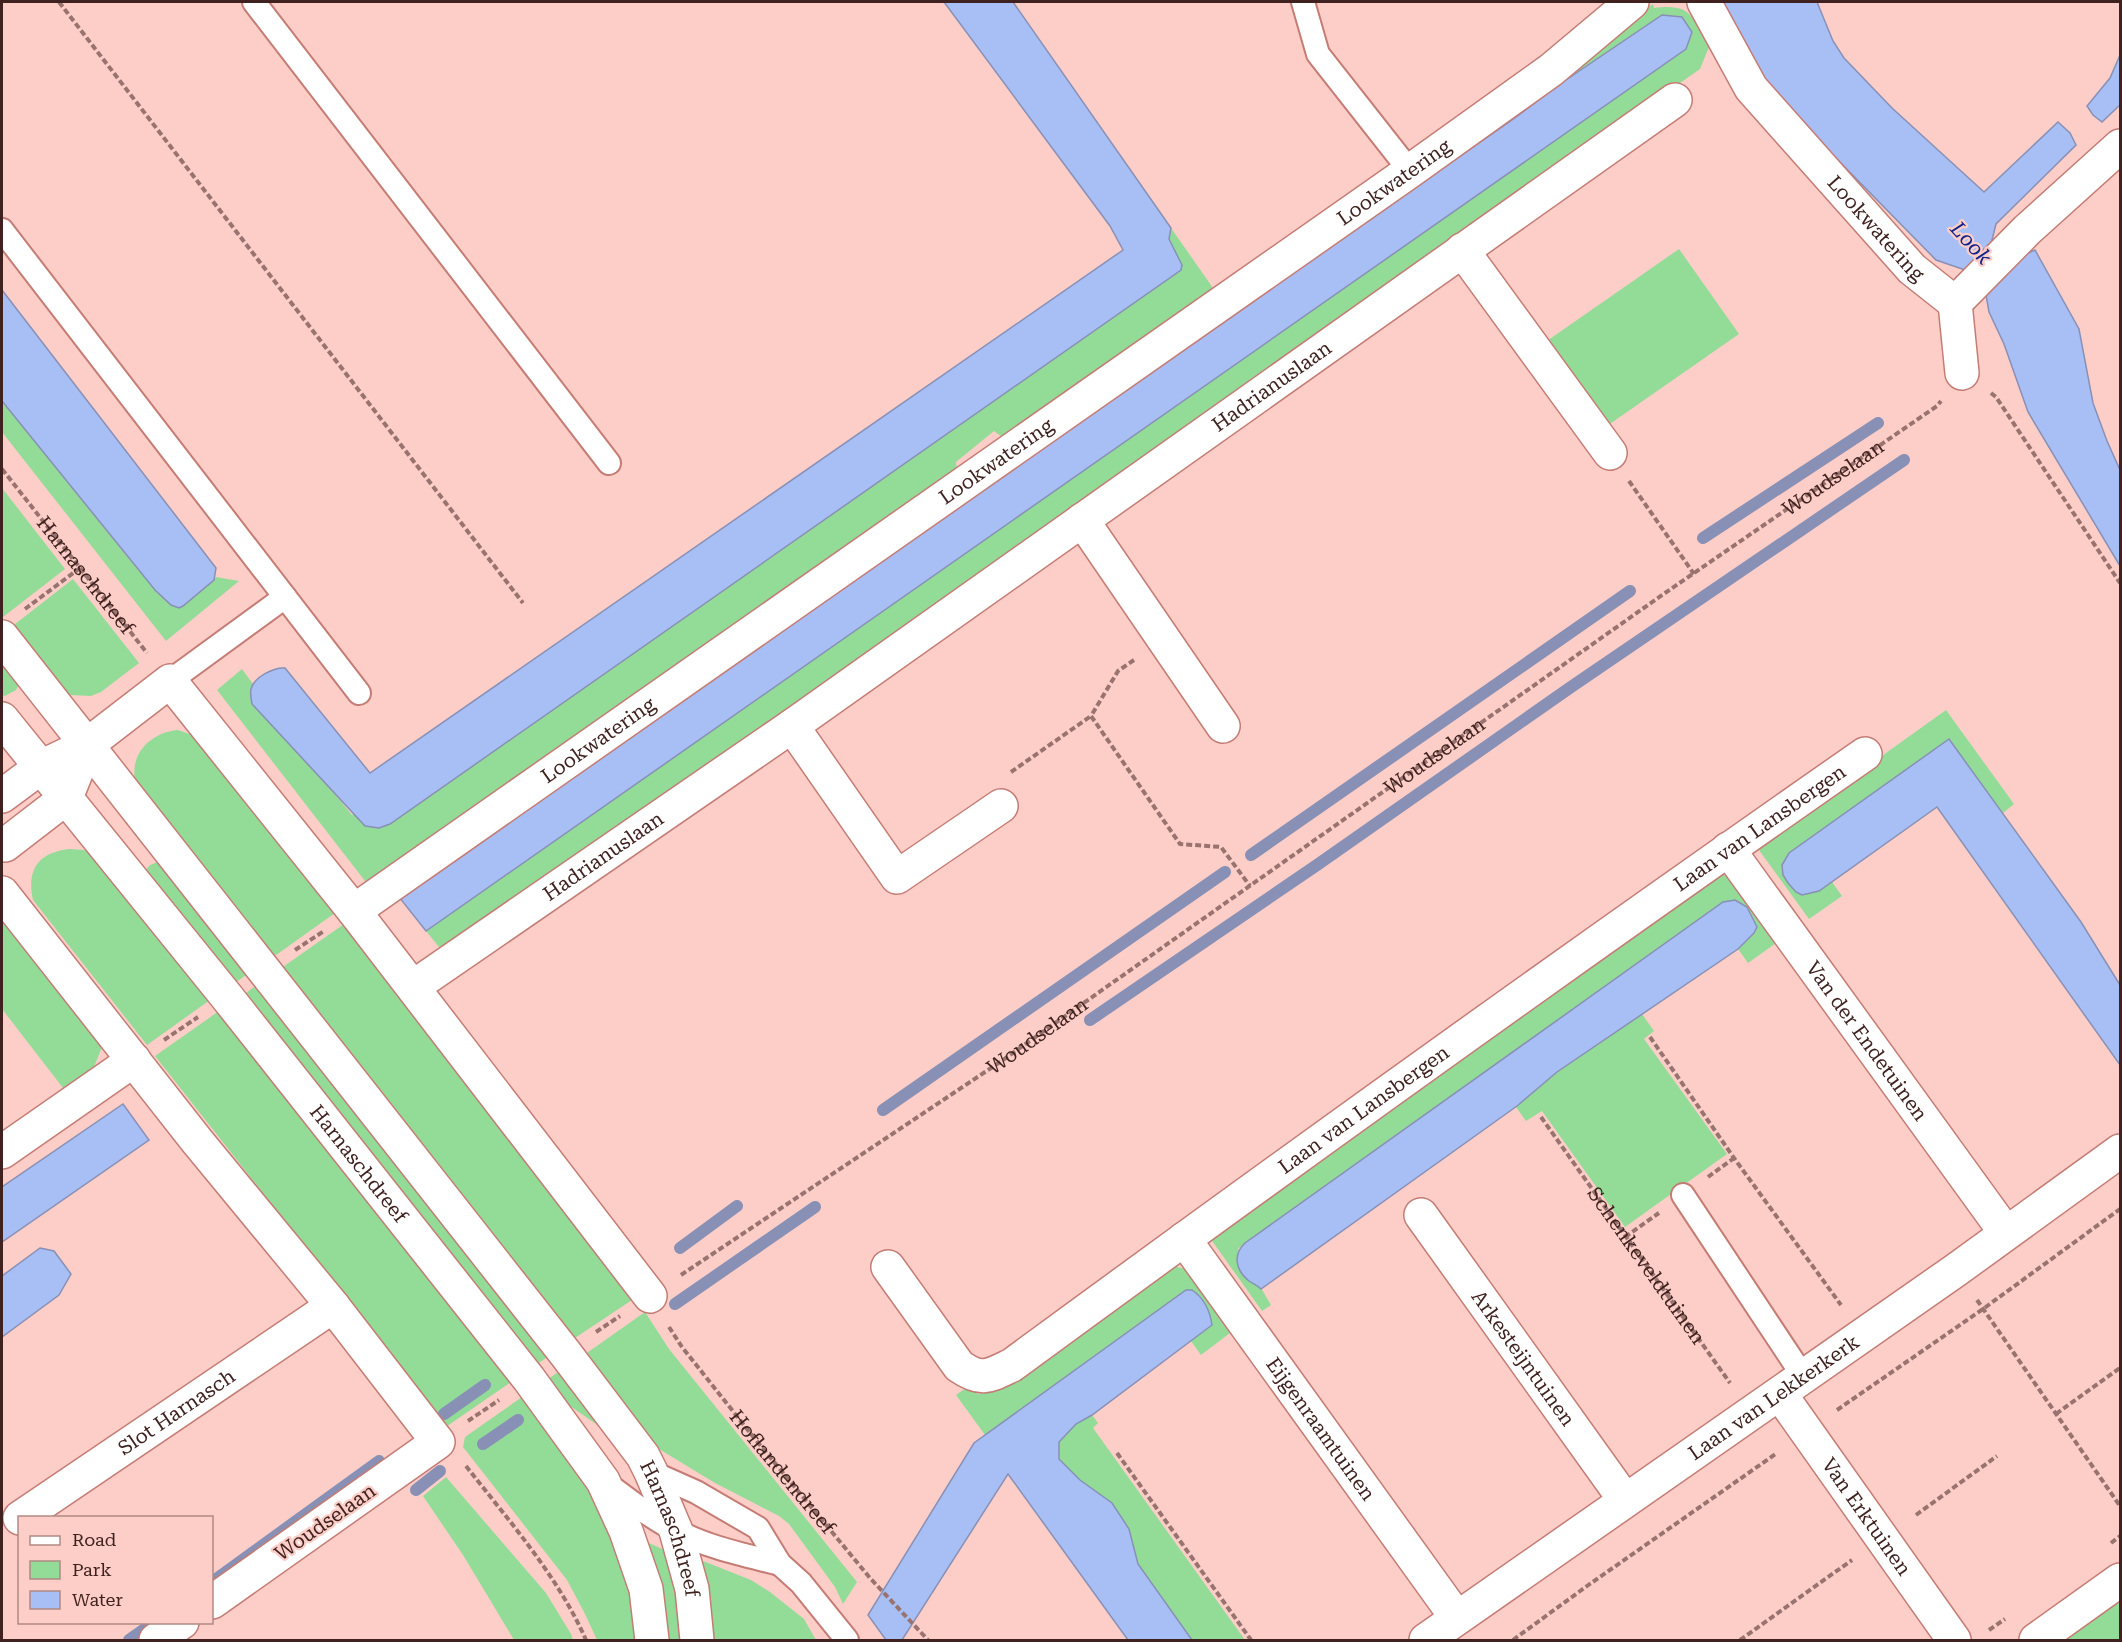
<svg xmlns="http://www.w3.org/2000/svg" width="2122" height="1642" font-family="'Roboto Serif',serif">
  <rect width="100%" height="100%" fill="#fdcec8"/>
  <g fill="#92dc98">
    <path d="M1653,4L1654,8C1693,3 1691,17 1709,47L1700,69L465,935L439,947L426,931L1686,49L1692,32L1682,17L1662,15L1560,84L1512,120L404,886Z"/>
    <path d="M1361,185L1357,198L1002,437L994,431L956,462L957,471L370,881H365L217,690L242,669L253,684L250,691L352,815L1182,265L1169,238L1171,228L1213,288Z"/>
    <path d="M1679,249L1739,334L1604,428L1544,343Z"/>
    <path d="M2,401L138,570L171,605L183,606L216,577L239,581L166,641L2,432Z"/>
    <path d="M2,488L65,569L3,617L2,615Z"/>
    <path d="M73,579L139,663L101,692L91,696L70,695L56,688L10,628Z"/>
    <path d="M2,658L20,682L16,690L5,696L2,695Z"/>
    <path d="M1946,710L2014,804L2003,813L1949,740L1789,853C1777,874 1785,881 1802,895L1819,891L1832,882L1842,896L1809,919L1756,846Z"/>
    <path d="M178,730L195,736L335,913L272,958L136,785C128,755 149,733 178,730Z"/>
    <path d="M70,849L84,850L96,855L210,1000L147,1045L33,900C26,869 39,852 70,849Z"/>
    <path d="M160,861L249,973L232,985L144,872L150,865Z"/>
    <path d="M1720,874L1733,878L1779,941L1748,963L1738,949L1755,933L1757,927C1750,908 1744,898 1723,902L1245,1243L1238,1249L1271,1305L1262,1311L1210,1238Z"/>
    <path d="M2,918L92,1028L102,1047L94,1067L70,1097L2,1009Z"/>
    <path d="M344,924L635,1298L572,1340L280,969Z"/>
    <path d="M258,984L549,1356L533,1367L242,996Z"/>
    <path d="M219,1011L511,1382L440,1431L408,1377L155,1056Z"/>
    <path d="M1642,1014L1654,1031L1644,1039L1727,1154L1625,1227L1542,1111L1526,1121L1516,1107L1557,1072Z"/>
    <path d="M1173,1266L1186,1269L1230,1333L1201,1355L1191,1341L1212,1325C1210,1307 1199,1301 1186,1290L985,1435L956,1395L966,1388L978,1394L992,1392Z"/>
    <path d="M645,1312L669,1349L857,1582L843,1604L835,1587L789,1524L779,1516L715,1483L659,1449L651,1439L641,1433L584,1355Z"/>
    <path d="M561,1370L603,1429L556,1396L544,1382Z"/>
    <path d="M522,1397L596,1498L627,1579L636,1624L637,1640H597L585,1614L567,1580L463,1447L465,1437Z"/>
    <path d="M1092,1415L1098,1423L1093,1428L1245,1640H1192L1138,1564L1129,1529L1112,1503L1080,1480L1059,1459V1441L1076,1423Z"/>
    <path d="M446,1477L546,1593L571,1634L573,1640H514L463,1555L423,1496Z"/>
    <path d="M642,1543H649L669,1552L685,1640H663Z"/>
    <path d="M698,1559L751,1580L770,1592L804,1619L816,1640H710Z"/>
    <path d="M2120,1590V1638L2117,1640H2050Z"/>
  </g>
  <g fill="#a7bff5" stroke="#8890b5" stroke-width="1.5">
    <path d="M944,2H1013L1171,228L1169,239L1182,265L1181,270L390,824L379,828L365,826L252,704C251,699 250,693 251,689C254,677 274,667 285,668L370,773L1123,250L1110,226Z"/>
    <path d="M1720,2H1817L1833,41L1844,58L1892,108L1984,192L2058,122L2070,133L2076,145L1996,224L1992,240L2010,261L2035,250L2079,329L2093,403L2107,441L2120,470V566L2028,412L2004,344L1989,312L1985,289L1967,269L1965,270L1936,260L1769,90Z"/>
    <path d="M1662,15L1682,17L1692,32L1686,49L426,931L399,897L1512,120L1560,84Z"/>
    <path d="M2120,55V105L2102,122L2093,115L2087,106L2110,78Z"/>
    <path d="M2,290L216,568L214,580L183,606L179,608L171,605L155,590L2,401Z"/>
    <path d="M1949,739L2081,922L2120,985V1065L1937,807L1819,891L1802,895L1796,892L1788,883L1783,875L1782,865L1789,853Z"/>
    <path d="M1735,900L1747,907L1757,927L1754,933L1738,949L1557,1072L1517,1106L1261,1289C1257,1285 1253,1284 1249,1281C1235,1270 1233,1254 1245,1243L1723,902Z"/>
    <path d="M123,1104L149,1140L2,1242V1187Z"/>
    <path d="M40,1248L54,1251L71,1274L59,1295L2,1337V1276Z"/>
    <path d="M1186,1290H1192C1204,1298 1210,1311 1212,1325L1092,1415L1076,1424L1059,1442V1459L1080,1480L1112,1503L1129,1529L1138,1564L1192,1640H1128L1008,1474L902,1640H886L868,1615L974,1443Z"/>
  </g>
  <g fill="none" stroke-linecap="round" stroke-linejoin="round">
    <g stroke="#8890b5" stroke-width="12">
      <path d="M1703,538L1878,423"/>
      <path d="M1251,855L1630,591"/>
      <path d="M1090,1020L1317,865L1571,687L1904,460"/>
      <path d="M883,1110L1225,872"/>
      <path d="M680,1248L737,1206"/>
      <path d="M675,1304L815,1207"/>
      <path d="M444,1414L485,1385"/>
      <path d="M483,1444L518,1420"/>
      <path d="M416,1490L440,1471"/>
      <path d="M212,1582L379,1461"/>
      <path d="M129,1640L155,1622"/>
    </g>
    <g stroke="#c47c74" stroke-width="26">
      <g id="service">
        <path d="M254,2L609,463"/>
        <path d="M1303,2L1318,54L1410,171"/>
        <path d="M2,230L359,693"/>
        <path d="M170,681L285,597"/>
        <path d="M1683,1195L1803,1376"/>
        <path d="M651,1472L696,1492L758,1528L780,1564L801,1583L847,1640"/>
        <path d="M606,1483C629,1500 651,1518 677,1531C709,1548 745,1555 780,1564"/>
      </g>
    </g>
    <g stroke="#c47c74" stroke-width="36">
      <g id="minor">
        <path id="s5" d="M1704,2L1751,88L1912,269L1955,303"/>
        <path d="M1462,250L1610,453"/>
        <path d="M1962,373L1955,303L2027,230L2120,146"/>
        <path d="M1082,520L1223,726"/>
        <path d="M792,726L897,877L1001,806"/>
        <path d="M2,796L41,767L87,745L170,681L354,911L650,1296"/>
        <path d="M2,845H5L66,798L87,745"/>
        <path id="s6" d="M1728,849L2006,1233"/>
        <path d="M2,893L197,1141L333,1306L438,1442L212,1602"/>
        <path id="s7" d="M354,911L1410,171L1551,70L1632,2"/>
        <path id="s8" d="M413,987L792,726L1675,100"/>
        <path d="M2,1152L134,1060"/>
        <path id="s9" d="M1421,1215L1625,1500"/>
        <path id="s10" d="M1184,1239L1457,1618"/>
        <path id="s11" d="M888,1267L959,1366C982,1382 989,1376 1012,1365C1294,1158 1578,954 1865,754"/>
        <path id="s12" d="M1780,1394L1954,1640"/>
        <path id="s13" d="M20,1518L333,1306"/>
        <path d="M156,1640L182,1622"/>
        <path id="s14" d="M1426,1640L1956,1270L2120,1151"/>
      </g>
    </g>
    <g stroke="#c47c74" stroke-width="36">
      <g id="tertiary">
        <path id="s15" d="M2,637L565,1353L643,1456L651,1472L676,1531L692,1589L697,1640"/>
        <path id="s16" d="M2,719L227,997L529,1379L603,1481L626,1531L646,1589L652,1640"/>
        <path d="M2036,1640L2120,1580"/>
      </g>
    </g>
    <g stroke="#99736f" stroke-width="4" stroke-dasharray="6 3" stroke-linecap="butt">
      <path d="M59,2L523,603"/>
      <path d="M1991,393L1996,397L2120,583"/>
      <path id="s1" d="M2,469L147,653"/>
      <path d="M1629,481L1694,574"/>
      <path d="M25,609L80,568"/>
      <path d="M1134,660L1118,671L1091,716L1180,844L1221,847L1250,886"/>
      <path d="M1011,772L1091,716"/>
      <path d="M295,950L324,931"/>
      <path d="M1650,1037L1734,1158L1841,1305"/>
      <path d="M164,1040L198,1017"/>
      <path id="s2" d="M1541,1117L1730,1383"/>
      <path d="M1708,1177L1734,1158"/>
      <path d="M1625,1237L1659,1213"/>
      <path id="s3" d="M681,1275L1000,1062L1665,593L1937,406L1941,401"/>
      <path d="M1977,1300L2120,1506"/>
      <path id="s4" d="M669,1327L682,1347L755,1439L870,1578L928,1640"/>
      <path d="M596,1332L620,1316"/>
      <path d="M1837,1410L1983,1309L2120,1209"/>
      <path d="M2056,1414L2120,1368"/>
      <path d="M468,1421L499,1400"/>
      <path d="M1117,1453L1251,1640"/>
      <path d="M466,1466C509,1521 558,1576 586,1640"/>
      <path d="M1916,1515L1997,1456"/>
      <path d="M2111,1543L2120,1536"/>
      <path d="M1989,1630L2005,1619"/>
      <path d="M1513,1640L1587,1586L1777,1453"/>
      <path d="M1740,1640L1852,1560"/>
    </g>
    <use href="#service" stroke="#fff" stroke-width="22"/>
    <use href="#minor" stroke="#fff" stroke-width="33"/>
    <use href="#tertiary" stroke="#fff" stroke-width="33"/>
  </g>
  <g text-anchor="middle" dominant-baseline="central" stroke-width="4.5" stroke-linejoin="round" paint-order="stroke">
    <g font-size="20" fill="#3f221f" stroke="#fdcec8">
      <text stroke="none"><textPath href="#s7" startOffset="1270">Lookwatering</textPath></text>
      <text stroke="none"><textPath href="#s5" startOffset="286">Lookwatering</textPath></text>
      <text stroke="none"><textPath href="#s8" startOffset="1048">Hadrianuslaan</textPath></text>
      <text stroke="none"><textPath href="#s7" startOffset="784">Lookwatering</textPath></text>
      <text stroke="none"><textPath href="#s3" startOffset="1401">Woudselaan</textPath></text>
      <text stroke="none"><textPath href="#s1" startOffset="135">Harnaschdreef</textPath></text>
      <text stroke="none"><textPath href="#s7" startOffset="298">Lookwatering</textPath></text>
      <text stroke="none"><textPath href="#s3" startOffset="915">Woudselaan</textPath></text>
      <text stroke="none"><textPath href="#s11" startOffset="1100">Laan van Lansbergen</textPath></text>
      <text stroke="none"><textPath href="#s8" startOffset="231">Hadrianuslaan</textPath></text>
      <text stroke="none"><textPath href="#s3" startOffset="429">Woudselaan</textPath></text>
      <text stroke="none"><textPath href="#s6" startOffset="237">Van der Endetuinen</textPath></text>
      <text stroke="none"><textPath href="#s11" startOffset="614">Laan van Lansbergen</textPath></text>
      <text stroke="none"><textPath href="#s16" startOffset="570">Harnaschdreef</textPath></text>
      <text stroke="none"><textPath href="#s2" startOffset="182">Schenkeveldtuinen</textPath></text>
      <text stroke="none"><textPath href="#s9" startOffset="176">Arkesteijntuinen</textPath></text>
      <text stroke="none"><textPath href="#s14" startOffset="424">Laan van Lekkerkerk</textPath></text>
      <text stroke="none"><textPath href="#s13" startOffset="189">Slot Harnasch</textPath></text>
      <text stroke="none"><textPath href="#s10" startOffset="234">Eijgenraamtuinen</textPath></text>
      <text stroke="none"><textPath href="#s4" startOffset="184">Hoflandendreef</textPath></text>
      <text stroke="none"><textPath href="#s12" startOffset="150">Van Erktuinen</textPath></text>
      <text transform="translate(325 1522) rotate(-35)">Woudselaan</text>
      <text stroke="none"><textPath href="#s15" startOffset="1118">Harnaschdreef</textPath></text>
    </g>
    <g font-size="21" font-style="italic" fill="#102489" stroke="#fdcec8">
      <text transform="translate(1971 243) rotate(47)">Look</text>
    </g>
  </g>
  <rect width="2122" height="1642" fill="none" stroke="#3f221f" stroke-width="6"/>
  <rect x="18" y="1516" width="195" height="108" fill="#fdcec8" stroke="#b18984" stroke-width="1.5"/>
  <rect x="30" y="1536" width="30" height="9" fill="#ffffff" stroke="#b18984" stroke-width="1.5"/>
  <text x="72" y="1546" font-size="18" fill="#3f221f">Road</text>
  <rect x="30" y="1561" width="30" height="18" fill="#92dc98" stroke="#b18984" stroke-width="1.5"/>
  <text x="72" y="1576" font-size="18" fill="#3f221f">Park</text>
  <rect x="30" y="1591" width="30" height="18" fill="#a7bff5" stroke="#b18984" stroke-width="1.5"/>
  <text x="72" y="1606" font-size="18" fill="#3f221f">Water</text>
</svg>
